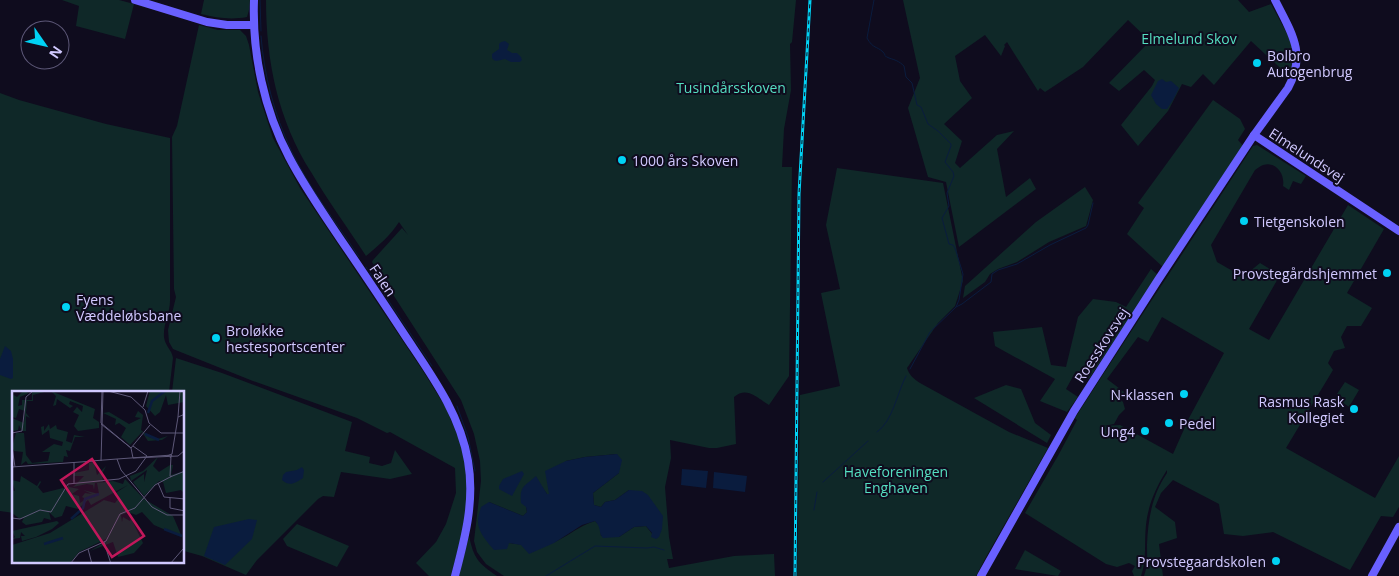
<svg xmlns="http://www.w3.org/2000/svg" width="1399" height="576" font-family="'Open Sans',sans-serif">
  <rect width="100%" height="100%" fill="#0f0c1e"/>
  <g fill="#0f2828" fill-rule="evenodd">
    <path d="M62,0H119L134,4L125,39L76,26L79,6Z"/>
    <path d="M204,0H250L249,10L247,17C231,20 217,18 201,14Z"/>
    <path d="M266,0H796L792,42L790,44L791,90L784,129L782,167H792L789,376L769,405C757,398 747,386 734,397L736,444L717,448H709L670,440L671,458L665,487L669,537L673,559H667L669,568L734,556L774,554L775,576H504L486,564L477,552L474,541L481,481L480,461L474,434L461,400L372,262L373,260L402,228L408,235L399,222C390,236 379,245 366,256C348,228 328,201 311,172C278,120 266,61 266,0ZM617,454L619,473L593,493L594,505L601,507L605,502L615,500L629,490L656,539L646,526L634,527L619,537L601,536L600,526L595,521C579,526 571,534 557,541C547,546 520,545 509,543L489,502L523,516L527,512L526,507L542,487L547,494H550L566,461L585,457Z"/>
    <path d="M903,0H1238L1249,12L1271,4L1292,43L1293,57L1290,77L1251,41L1214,85L1203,74L1191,87L1182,84L1168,111L1138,146L1121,125L1152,86L1155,80L1144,70L1119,91L1109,83L1150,41L1128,20L1083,67L1045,92L1040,88L1038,91L1007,42L1004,45L1005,46L1001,56L985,35L955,56L960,81L972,98L944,124L962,141L955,163L960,168L997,135L1014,131L997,149L1006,197L1030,178L1036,189L959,247L946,182L928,177L908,108L920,78Z"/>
    <path d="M199,25L218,30H240L246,36L249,45L258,92L273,138L300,188L423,371L446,408L461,444L465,466L468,488L464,526L451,576H429L416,563L436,542L446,524L456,493L455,468L390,432L387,433L357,418L253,381L173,349L169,342L168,330L176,297L174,289L172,137L177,126Z"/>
    <path d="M0,93L19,100L106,124L170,138V301C170,313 163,324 164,337C165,346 172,350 173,358L169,392H14V513L0,511Z"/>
    <path d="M1213,100L1240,119L1245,129L1238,140L1244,147L1163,267L1127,234L1144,208L1138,203Z"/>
    <path d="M1257,145L1306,176L1301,184L1293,181L1289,190L1283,186C1285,175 1277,161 1263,165C1260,166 1258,168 1255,170L1211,245L1217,262L1243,277L1260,263L1280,275L1249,329L1269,340L1348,205L1384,229L1347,293L1372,308L1361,326H1347L1341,337L1345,348L1334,351L1328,363L1333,370L1286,448L1375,498L1399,456V507L1393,517L1381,516L1350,570L1273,532L1243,536L1224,534L1219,504L1173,480L1161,493L1155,507L1175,522L1177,538L1159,544L1163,576H1144C1148,565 1147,556 1147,545C1148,519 1152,495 1167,473V470C1156,487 1148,505 1146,525C1144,542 1147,560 1141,576H1134L1132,571L1135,566L1129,563L1117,567L1106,564L1025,513L1059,454L1077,420L1075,418C1133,327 1194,237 1253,146ZM1162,317L1224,353L1189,418L1173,454L1120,425L1103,426L1114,424L1119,415L1125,409L1123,402L1120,399L1124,392L1107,379L1138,337L1148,342Z"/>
    <path d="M837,168L943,183L963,281L955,306L938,323L907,368C909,375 914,379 920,383L1009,432L1048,448L986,557L976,576H797L800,395L840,386L821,293L840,289L826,225Z"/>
    <path d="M1085,187L1093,200L1086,226L1049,242L1017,262L998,269L990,274L985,282L963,298L965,286L974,278L1036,222Z"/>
    <path d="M1151,269L1158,275L1089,379L1076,371L1066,389L1078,397L1067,412L1040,401L1055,379L995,346L993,332L1042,327L1051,365L1066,367L1078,317L1093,299L1116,302L1126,307Z"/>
    <path d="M176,358L222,373L352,422L345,451L370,457L369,463L382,466L391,463L395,450L412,474L390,479L341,472L334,497L323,496L318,499L257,560L246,575L202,556L184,551V392H172Z"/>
    <path d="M1345,382L1359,390L1349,407L1342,402L1344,398L1337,394Z"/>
    <path d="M1006,385L1021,389L1035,423L1051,435L1047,443L974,398Z"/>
    <path d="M297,524L349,546L337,567L287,546L283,539Z"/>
    <path d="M469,536C474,559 478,563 497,576H459Z"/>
    <path d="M1025,550L1061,571L1058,576L1015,569Z"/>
  </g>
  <g fill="#0a1c3e">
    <path d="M505,41L509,44L507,50L512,53H517L521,57L522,60L520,62H511L505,59C500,60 495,63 492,58V54L499,49V44L501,42Z"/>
    <path d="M1162,79L1166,82L1171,81L1179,88L1173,100L1167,109H1162L1156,104L1151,95L1158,81Z"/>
    <path d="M5,346L11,351L13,359V378L11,379L0,375V359Z"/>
    <path d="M617,454L622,460L619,473L593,493L594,505L601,507L605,502L615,500L629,490L642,491L648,495L663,516L662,529L659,537L656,539L651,537L652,533L646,526L634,527L619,537L603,538C598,533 602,528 595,521L582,525L554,543L529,554L521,545L509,543L507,549L494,550C487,542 477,531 478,520C478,516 480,511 481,507L489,502L523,516L527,512L526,507L521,503C519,486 525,486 536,476L547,494H549L545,471L566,461L585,457Z"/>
    <path d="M302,467L304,470L303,478C295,483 290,487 282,480L283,475L286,472L297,470Z"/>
    <path d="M682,469L708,471L706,488L681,485Z"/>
    <path d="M522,471L524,474L512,496L499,489V486L503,479Z"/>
    <path d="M714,472L747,476L745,492L713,488Z"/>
    <path d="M249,519L257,520L252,539L225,565L204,556L214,527Z"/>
  </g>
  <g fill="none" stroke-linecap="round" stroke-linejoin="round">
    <g stroke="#0a1c3e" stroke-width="1">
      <path d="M260,0L261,31"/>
      <path d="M874,0L867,38C873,49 877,46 883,52C888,58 881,54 889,58C895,60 899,61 904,66L906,77L912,83L917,105L921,107L928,124L938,131L951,144V146L945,162L953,172L954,176L947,193L949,206L942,218L949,244L953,245L955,248L963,274L959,300L956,307L930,332L910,369"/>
      <path d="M261,36C264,75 274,114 291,150C309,188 336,222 359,257"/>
      <path d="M366,267L432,366"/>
      <path d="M956,307L962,304L991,282L992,274L998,270L1017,264L1050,245L1086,228L1088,225L1093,203"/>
      <path d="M457,406L468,437L475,471"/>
      <path d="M877,432C893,421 897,393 906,376"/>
      <path d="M823,482L868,441"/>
      <path d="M814,510L817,492"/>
      <path d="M546,576L595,546L647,548L654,547L664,550"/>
    </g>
    <g stroke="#6960ff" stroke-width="8">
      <path d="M135,0L207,22L227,25H254"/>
      <path d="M254,0C252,53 264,110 289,157C304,186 323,213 341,240C363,272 385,305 406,337C432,376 460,414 468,461C475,501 465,538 455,576"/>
      <path d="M1254,135L1399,231"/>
      <path d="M981,576L1074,411L1158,280L1254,135L1288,88C1307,53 1291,32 1275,0"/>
      <path d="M1372,576L1399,527"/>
    </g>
    <g stroke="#00d2f4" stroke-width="3">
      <path id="rail" d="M795,576L799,194L810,0"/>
    </g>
    <use href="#rail" stroke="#0f0c1e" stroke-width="1" stroke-dasharray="4" stroke-linecap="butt"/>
  </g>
  <g fill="#00d2f4" stroke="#0f0c1e" stroke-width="2">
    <circle cx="1257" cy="63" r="5"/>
    <circle cx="622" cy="160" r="5"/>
    <circle cx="1244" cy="221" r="5"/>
    <circle cx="1387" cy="273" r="5"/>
    <circle cx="66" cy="307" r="5"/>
    <circle cx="216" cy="338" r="5"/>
    <circle cx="1184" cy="394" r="5"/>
    <circle cx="1354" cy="409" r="5"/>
    <circle cx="1169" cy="423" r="5"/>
    <circle cx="1145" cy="431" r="5"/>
    <circle cx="1276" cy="561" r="5"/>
  </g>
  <g text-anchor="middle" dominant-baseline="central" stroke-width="4" stroke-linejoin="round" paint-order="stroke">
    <g font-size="14" fill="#55dfc1" stroke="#0f0c1e">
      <text x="1189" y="38">Elmelund Skov</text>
      <text x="731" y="87">Tusindårsskoven</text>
      <text x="896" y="471">Haveforeningen<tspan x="896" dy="16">Enghaven</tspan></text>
    </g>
    <g font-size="14" fill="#d1c9ff" stroke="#0f0c1e" text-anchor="start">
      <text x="1267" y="55">Bolbro<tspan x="1267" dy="16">Autogenbrug</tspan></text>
      <text x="632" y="160">1000 års Skoven</text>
      <text x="1254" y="221">Tietgenskolen</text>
      <text x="1377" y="273" text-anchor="end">Provstegårdshjemmet</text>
      <text x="76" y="299">Fyens<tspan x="76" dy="16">Væddeløbsbane</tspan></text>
      <text x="226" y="330">Broløkke<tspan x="226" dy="16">hestesportscenter</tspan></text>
      <text x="1174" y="394" text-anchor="end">N-klassen</text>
      <text x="1344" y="401" text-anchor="end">Rasmus Rask<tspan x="1344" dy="16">Kollegiet</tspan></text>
      <text x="1179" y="423">Pedel</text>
      <text x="1135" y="431" text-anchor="end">Ung4</text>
      <text x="1266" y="561" text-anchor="end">Provstegaardskolen</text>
    </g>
    <g font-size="14" fill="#d1c9ff" stroke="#0f0c1e">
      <text transform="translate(1307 155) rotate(33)">Elmelundsvej</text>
      <text transform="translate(383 280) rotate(56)">Falen</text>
      <text transform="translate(1101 345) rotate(-57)">Roesskovsvej</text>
    </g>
  </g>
  <g transform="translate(12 391)">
    <rect width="172" height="172" fill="#0f0c1e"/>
    <path d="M11,0L17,2L8,6L6,15L10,14V9H20V1L36,0L21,4V10H15L14,22L18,27L14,25V40H10L7,34L6,39L1,40L0,27L12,32L13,20L7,18L4,27L0,26V3L5,6ZM39,0L83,18L81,27L87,31V37L66,40L62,35L67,24L61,21L65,16L70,21L71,15L58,10L57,13L61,15L58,17L45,8L44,14L41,15L44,5ZM138,0H169L172,2V11L156,14L154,4L148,21L143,25L134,15ZM126,20L131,24L129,39L137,46L146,48L156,45L150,49L136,50L130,41L118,54L109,46L114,37L107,32L103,34L104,28L91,22L97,21L117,33L129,27L123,26ZM37,33L38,38L44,34L45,38L56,41L54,50L60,52L62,44L73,46H63L58,60L54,59L56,66L52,65L51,71L16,73L14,70L9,74L11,61L2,60L0,56L4,42H12L14,64L20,72L36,70L38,61H30L42,53L50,55L51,51L38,47L37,39L30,44L29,36L32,35V40ZM146,66L141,75L147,81L158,74H161L159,84L172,80V102L169,99L154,102L151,91L147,90L132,105L121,91L132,83V91L135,79L119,90L118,85L131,80ZM82,71L85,84L94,75L90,83L91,91L83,92L82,99L81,94L75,93L61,96L72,85H62V82L77,79V72ZM9,85L25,95L28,90L29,91L26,96L31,102L51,97L54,100L57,93V96L67,98L60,103L67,105L68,112L74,108L70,106L73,102L80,103L71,99L87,103L85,92L101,90L111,93L113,88L132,108L161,125L170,146L142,134L130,121L124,124L116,121L109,124L110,131L111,126L118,130L119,127L131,152L122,162L106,166L101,151L78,160L93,151L108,123L94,148L67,161L58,172H0V154L38,142L92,109L103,112L106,108L102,103L116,94L79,114L76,109L66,118L54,115L50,125L43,127L37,121L39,129L32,127L30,131L14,134L10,131L12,126L8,128L0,122V99L3,100L0,89L8,91ZM45,130L47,132L40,138L24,146L10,150L9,145H13L9,141L8,147L0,148L3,146L0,140Z" fill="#0f2828"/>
    <path fill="none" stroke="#0a1c3e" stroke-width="2.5" d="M136,22L140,10L153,0M133,43L147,49M59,128L71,117L73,108L87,103M152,138L170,145M32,153L51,147"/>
    <path fill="none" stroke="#5d5878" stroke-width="1" d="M90,0L89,32L119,57L121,67L166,65L173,59M96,0L119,6L133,19L137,32L149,42H173M131,16L136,0M166,26L168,0M89,33L119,57L138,34M0,42L10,40L14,6L21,0M121,55L135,65M0,56L3,76M155,65L160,63L166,26L173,23M105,68L160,64L158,67M79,70L105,68L109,79L140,116L155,124H173M89,70L91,0M0,76L82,70M158,85L159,65M158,86L173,80M62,92V71M146,92L152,106L173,108M158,107V117L173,120M0,127L8,128L28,119L39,121L56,93L107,88L124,80L135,65M92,151L99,173M76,158L80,173M58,173L67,162L94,150L108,123L123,117L143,94L160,85M158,173L171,158"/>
    <path fill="#c2185b" fill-opacity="0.15" stroke="#c2185b" stroke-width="2.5" d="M80,68L132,145L100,166L49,89Z"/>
    <rect width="172" height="172" fill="none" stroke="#d1c9ff" stroke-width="2.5"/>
  </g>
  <g transform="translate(45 45) rotate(124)"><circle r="24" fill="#0f0c1e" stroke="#5d5878"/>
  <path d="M0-4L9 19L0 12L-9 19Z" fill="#00d2f4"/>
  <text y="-8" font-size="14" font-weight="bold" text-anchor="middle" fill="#d1c9ff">N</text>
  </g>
</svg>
